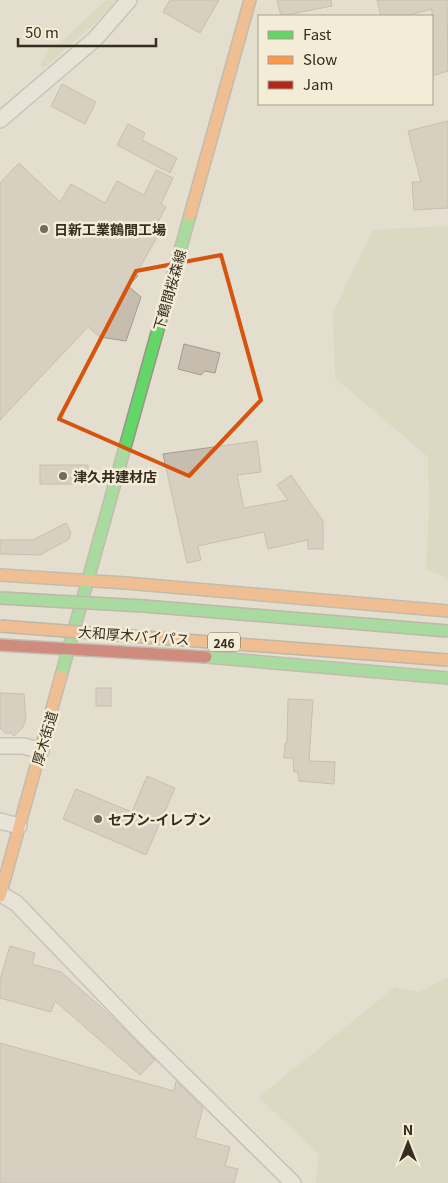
<svg xmlns="http://www.w3.org/2000/svg" width="448" height="1183" font-family="Georgia,'Noto Sans JP',serif">
  <rect width="100%" height="100%" fill="#e4dece"/>
  <g fill="#d1d2b2">
    <path d="M106,0H117L95,23L44,68L40,65L49,49L61,42Z"/>
    <path d="M448,226V578L426,569L429,505L428,457L335,378L333,312L373,230Z"/>
    <path d="M448,977V1183H316L319,1155L259,1097L395,987L419,992Z"/>
  </g>
  <g fill="#c7bdaf" stroke="#a49a8e">
    <path d="M170,0H219L200,33L163,12Z"/>
    <path d="M277,0H331L332,6L281,16Z"/>
    <path d="M377,0H447L448,71L432,76V9L405,16H381Z"/>
    <path d="M62,84L96,102L85,124L51,106Z"/>
    <path d="M448,121V208L414,210L412,182H421L408,131Z"/>
    <path d="M128,124L145,133L142,140L177,158L170,173L117,145Z"/>
    <path d="M19,163L60,202L71,184L105,203L117,181L144,195L156,170L173,178L161,204L166,207L153,231L159,234L136,274L138,276L128,286L141,297L126,341L100,337L88,327L0,420V183Z"/>
    <path d="M184,344L220,353L215,373L205,371L201,375L178,369Z"/>
    <path d="M257,441L261,472L237,475L244,508L288,500L277,485L291,475L323,521V549H308V540L268,549L264,532L198,546L201,560L187,563L163,454Z"/>
    <rect x="40" y="465" width="48" height="19"/>
    <path d="M66,523L71,533L69,539L40,555L0,554V540H33Z"/>
    <rect x="96" y="688" width="15" height="18"/>
    <path d="M0,693L24,694L26,719L23,727L14,736L11,733H5L0,728Z"/>
    <path d="M288,699L313,700L309,761L335,762L334,784L299,781L298,772H294L293,758H284L285,743H287Z"/>
    <path d="M147,776L175,788L146,855L63,819L76,789L132,812Z"/>
    <path d="M10,946L35,953L32,964L61,972L110,1015L155,1060L140,1075L55,1001L51,1012L0,998V980Z"/>
    <path d="M0,1043L174,1091L176,1081L203,1108L195,1138L230,1147L225,1166L238,1169L234,1183H0Z"/>
  </g>
  <g fill="none" stroke-linecap="round" stroke-linejoin="round">
    <g stroke="#a9a397" stroke-width="18">
      <g id="street">
        <path d="M0,120L95,39L129,0"/>
        <path d="M0,746H24L41,751"/>
        <path d="M0,821L19,826"/>
        <path d="M1,894L16,903L146,1038L293,1183"/>
      </g>
    </g>
    <g stroke="#999387" stroke-width="14">
      <g id="fast">
        <path d="M206,657L448,678"/>
        <path d="M61,676L190,215"/>
      </g>
    </g>
    <g stroke="#999387" stroke-width="14">
      <g id="slow">
        <path d="M190,215L250,0"/>
        <path d="M0,575L126,583L448,611"/>
        <path d="M0,896L61,676"/>
      </g>
    </g>
    <g stroke="#999387" stroke-width="14">
      <path id="jam" d="M0,645L206,657"/>
    </g>
    <use href="#street" stroke="#ece8e0" stroke-width="15"/>
    <use href="#fast" stroke="#63d668" stroke-width="11"/>
    <use href="#slow" stroke="#ff974d" stroke-width="11"/>
    <use href="#jam" stroke="#b3261e" stroke-width="11"/>
    <g stroke="#8f897e" stroke-width="14" stroke-linecap="butt">
      <path id="fast-bridge" d="M0,598L144,606L448,631"/>
    </g>
    <g stroke="#8f897e" stroke-width="14" stroke-linecap="butt">
      <path id="slow-bridge" d="M0,626L448,660"/>
    </g>
    <use href="#fast-bridge" stroke="#63d668" stroke-width="11"/>
    <use href="#slow-bridge" stroke="#ff974d" stroke-width="11"/>
  </g>
  <path d="M0 0H448V1183H0ZM221,255L261,400L189,476L59,419L136,271Z" fill="#e4dece" fill-opacity=".55" fill-rule="evenodd"/>
  <path fill="none" stroke="#d6540e" stroke-width="4" stroke-linejoin="round" d="M221,255L261,400L189,476L59,419L136,271Z"/>
  <g fill="#746a5d" stroke="#f3ecd6" stroke-width="2">
    <circle cx="44" cy="229" r="5"/>
    <circle cx="63" cy="476" r="5"/>
    <circle cx="98" cy="819" r="5"/>
  </g>
  <g text-anchor="middle" dominant-baseline="central" stroke-width="5" stroke-linejoin="round" paint-order="stroke">
    <rect fill="#f3ecd6" stroke="#6f6657" stroke-width="1" x="208" y="632.5" width="32" height="19" rx="4"/>
    <g font-size="12" font-weight="bold" fill="#372c20">
      <text x="224" y="642">246</text>
    </g>
    <g font-size="14" font-weight="bold" fill="#372c20" stroke="#f3ecd6" text-anchor="start">
      <text x="54" y="229">日新工業鶴間工場</text>
      <text x="73" y="476">津久井建材店</text>
      <text x="108" y="819">セブン-イレブン</text>
    </g>
    <g font-size="14" fill="#372c20" stroke="#f3ecd6">
      <text transform="translate(169 290) rotate(-74)">下鶴間桜森線</text>
      <text transform="translate(134 635) rotate(4)">大和厚木バイパス</text>
      <text transform="translate(44 738) rotate(-74)">厚木街道</text>
    </g>
  </g>
  <rect x="258" y="15" width="175" height="90" fill="#f3ecd6" stroke="#a89f8d"/>
  <rect x="268" y="31" width="25" height="8" fill="#63d668" stroke="#a89f8d"/>
  <text x="303" y="40" font-size="15" fill="#372c20">Fast</text>
  <rect x="268" y="56" width="25" height="8" fill="#ff974d" stroke="#a89f8d"/>
  <text x="303" y="65" font-size="15" fill="#372c20">Slow</text>
  <rect x="268" y="81" width="25" height="8" fill="#b3261e" stroke="#a89f8d"/>
  <text x="303" y="90" font-size="15" fill="#372c20">Jam</text>
  <g transform="translate(408 1143)" stroke="#f3ecd6" stroke-width="4" paint-order="stroke">
  <path d="M0-4L9 19L0 12L-9 19Z" fill="#372c20"/>
  <text y="-8" font-size="14" font-weight="bold" text-anchor="middle" fill="#372c20">N</text>
  </g>
  <path d="M18 38v8h138v-8" fill="none" stroke="#372c20" stroke-width="2.5"/>
  <text x="25" y="38" font-size="15" fill="#372c20" stroke="#f3ecd6" stroke-width="4" paint-order="stroke">50 m</text>
</svg>
